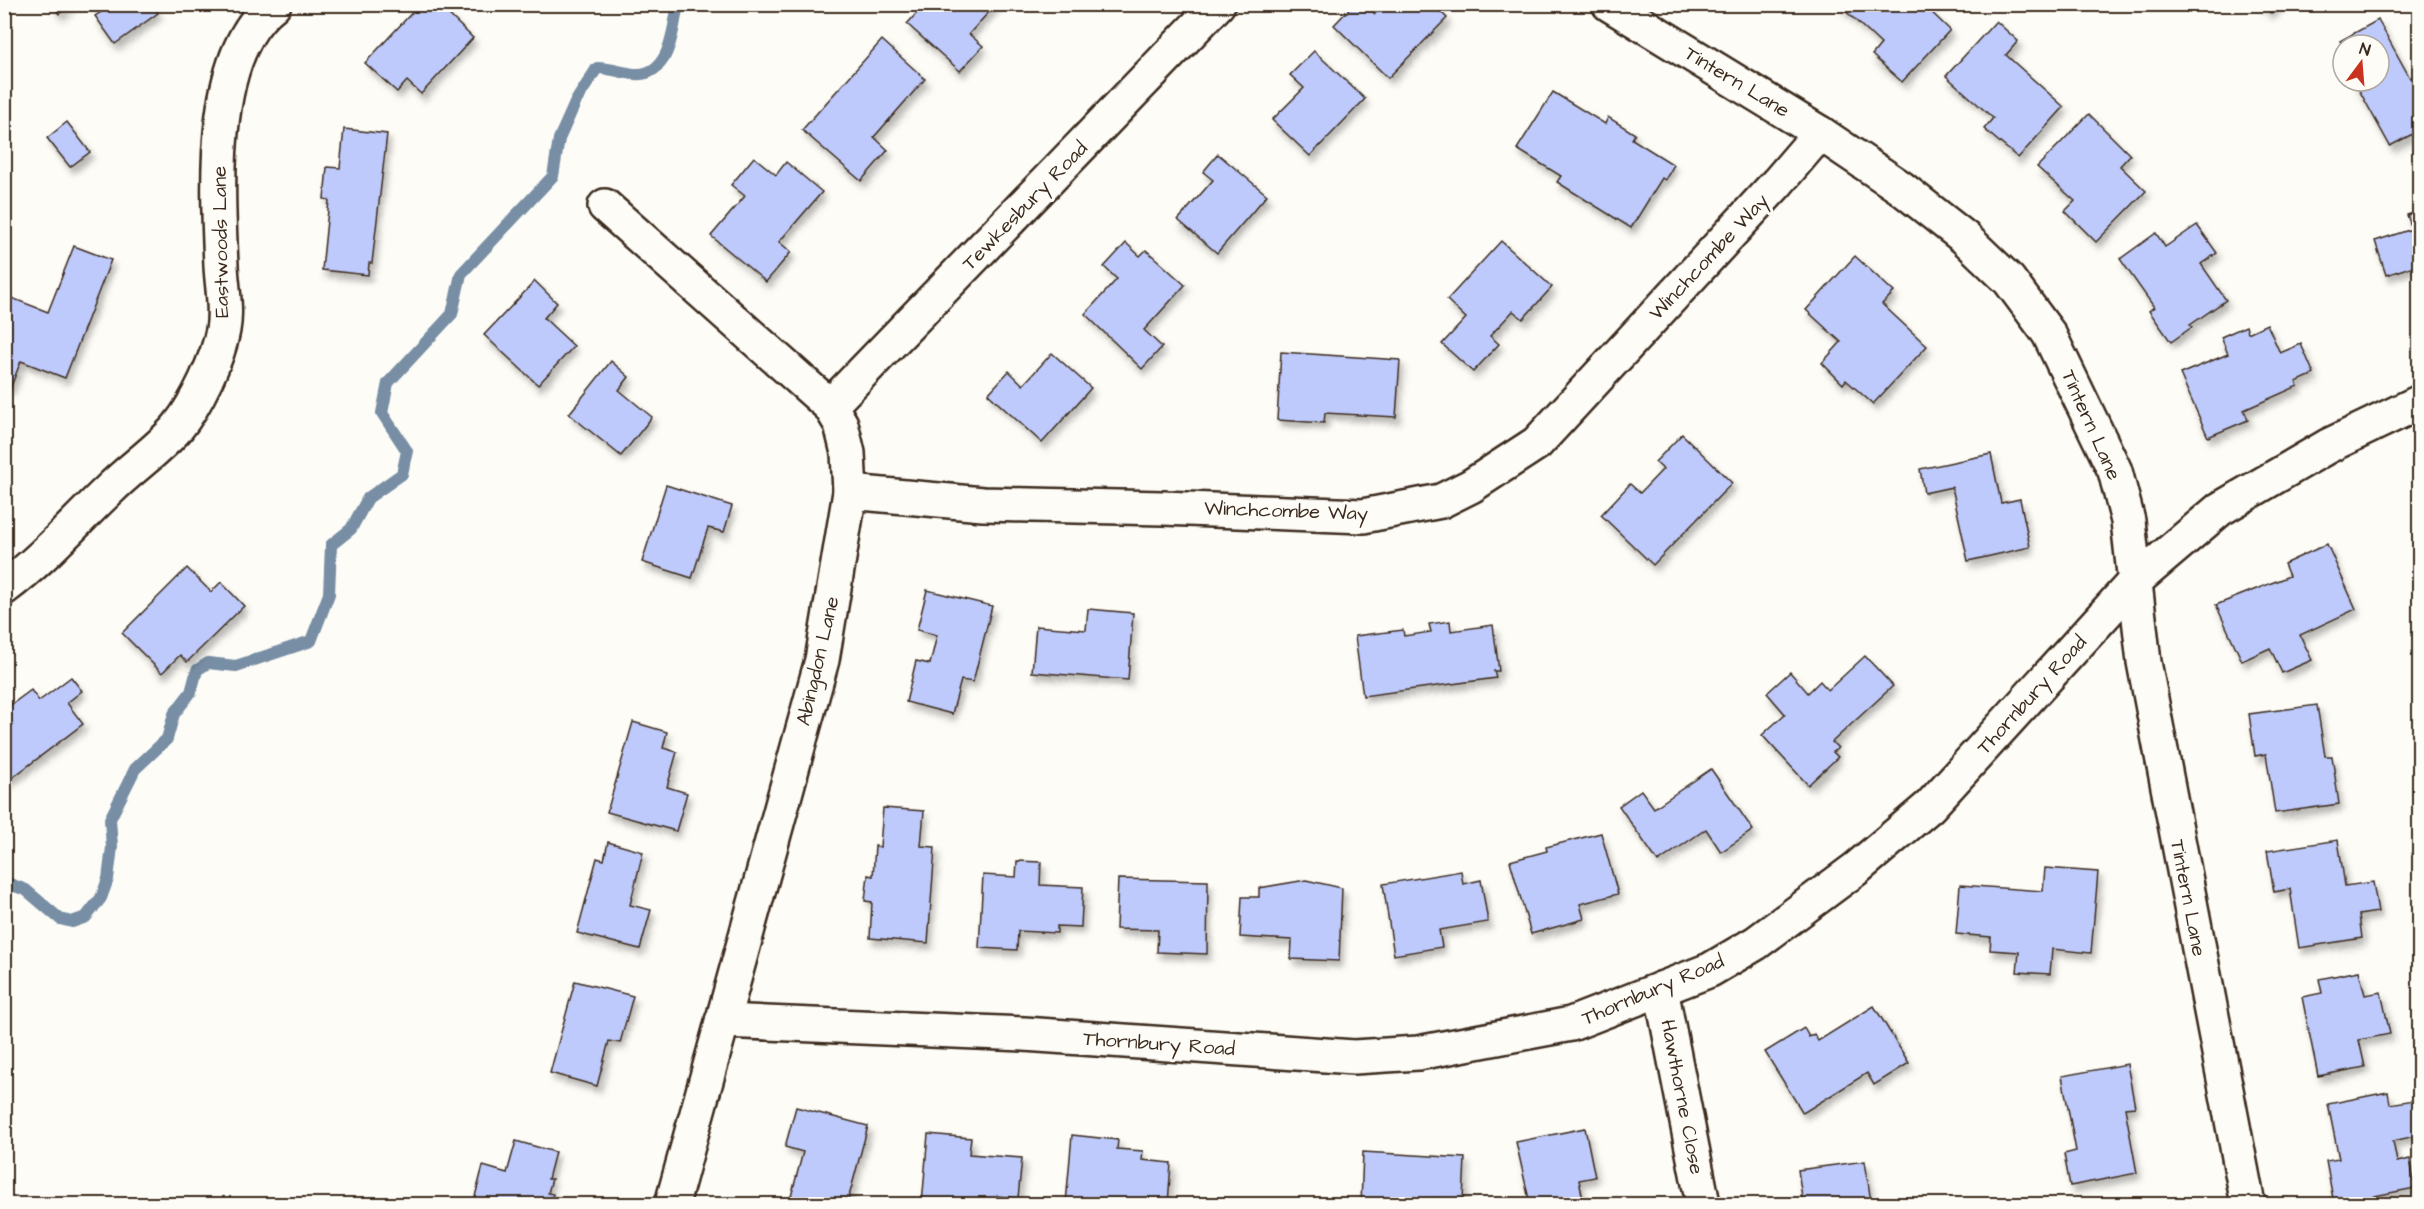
<svg xmlns="http://www.w3.org/2000/svg" width="2424" height="1209" font-family="'Architects Daughter',sans-serif">
  <defs>
    <filter id="shadow"><feDropShadow dx="3.5" dy="6" stdDeviation="3" flood-color="#0004"/></filter>
  </defs>
  <rect width="100%" height="100%" fill="#fdfcf7"/>
  <filter id="ink" filterUnits="userSpaceOnUse"><feTurbulence type="fractalNoise" baseFrequency=".0167" numOctaves="2"/><feDisplacementMap in="SourceGraphic" scale="12" xChannelSelector="R" yChannelSelector="G"/><feConvolveMatrix kernelMatrix="1 2 1 2 8 2 1 2 1" color-interpolation-filters="sRGB"/></filter>
  <g filter="url(#ink)">
    <g fill="none" stroke-linecap="round" stroke-linejoin="round">
      <path stroke="#788ea4" stroke-width="12" d="M4,882L26,890L60,919L72,922L86,917L101,898L108,879L112,847L110,819L135,769L167,739L174,714L191,692L197,670L208,663L236,666L311,641L329,594L331,545L351,529L368,498L402,474L407,451L382,413L388,383L452,314L461,274L553,176L559,139L576,101L597,68C611,68 622,73 635,74C670,77 673,29 678,4"/>
    </g>
    <g fill="#becafb" stroke="#3b2a1e" stroke-width="1.5" filter="url(#shadow)">
      <path d="M52,4H72L59,14Z"/>
      <path d="M95,4H152L158,13L115,44L95,16L101,12Z"/>
      <path d="M420,4H438L473,38L421,94L407,81L397,92L365,63Z"/>
      <path d="M925,4H996L969,34L983,46L960,71L907,24Z"/>
      <path d="M1354,4H1365L1375,14L1384,4H1433L1447,18L1388,78L1334,25Z"/>
      <path d="M1838,4H1923L1950,30L1902,82L1872,55L1881,44Z"/>
      <path d="M2259,4H2278L2271,13Z"/>
      <path d="M2378,20L2410,78L2420,73V130L2390,146L2354,81H2379V45H2343L2340,41Z"/>
      <path d="M1996,21L2018,41L2006,55L2064,107L2018,158L1984,129L1993,118L1946,76Z"/>
      <path d="M882,40L925,79L874,137L888,150L861,181L802,130Z"/>
      <path d="M1314,51L1365,99L1310,156L1272,120L1304,88L1290,75Z"/>
      <path d="M1553,92L1605,124L1608,117L1635,134L1632,139L1674,165L1665,180L1662,178L1631,228L1557,182L1561,176L1517,149Z"/>
      <path d="M2089,114L2130,155L2120,166L2146,191L2096,242L2065,211L2075,201L2037,167Z"/>
      <path d="M67,122L90,152L70,167L47,138Z"/>
      <path d="M344,129L387,134L372,263H369L368,275L322,270L329,200L324,199L327,167L340,168Z"/>
      <path d="M1218,154L1267,195L1217,253L1178,220L1213,180L1203,172Z"/>
      <path d="M754,157L776,175L786,162L822,192L779,242L791,252L766,282L711,236L745,196L731,185Z"/>
      <path d="M2420,211V264L2386,275L2375,241L2412,229L2407,215Z"/>
      <path d="M2197,225L2217,253L2201,264L2226,300L2190,325L2192,327L2171,342L2149,311L2154,307L2120,259L2156,233L2165,247Z"/>
      <path d="M1501,241L1552,287L1523,319L1513,311L1490,336L1499,344L1473,372L1442,344L1466,318L1447,300Z"/>
      <path d="M1126,243L1140,256L1146,250L1185,285L1144,330L1162,347L1142,369L1085,314L1117,279L1104,267Z"/>
      <path d="M74,246L111,260L65,378L21,361L10,389L4,387V295L48,312Z"/>
      <path d="M1855,256L1894,292L1882,304L1927,346L1873,404L1846,380L1843,384L1822,363L1841,342L1806,310Z"/>
      <path d="M535,281L557,303L544,318L574,346L538,385L484,335Z"/>
      <path d="M2267,324L2280,353L2301,344L2314,374L2296,382L2298,386L2244,410L2248,420L2208,437L2180,374L2228,354L2221,337L2246,326L2248,333Z"/>
      <path d="M1281,352L1400,360L1396,417L1325,413L1324,423L1277,420Z"/>
      <path d="M1052,353L1091,388L1042,443L988,394L1009,371L1023,385Z"/>
      <path d="M611,361L629,377L619,390L652,417L621,456L569,414Z"/>
      <path d="M1682,434L1732,483L1653,565L1601,515L1630,484L1640,493L1663,469L1655,462Z"/>
      <path d="M1991,454L2001,503L2020,499L2030,547L1968,561L1952,487L1924,493L1920,469Z"/>
      <path d="M666,485L732,506L724,532L708,528L692,578L642,562Z"/>
      <path d="M2327,544L2356,609L2300,635L2312,660L2282,673L2270,648L2242,661L2216,605L2289,576L2284,564Z"/>
      <path d="M187,568L211,592L221,582L244,606L187,662L180,655L162,673L122,633Z"/>
      <path d="M927,590L992,606L973,682L961,680L952,714L906,702L916,661L930,664L937,635L917,630Z"/>
      <path d="M1088,609L1133,613L1128,680L1032,672L1036,626L1086,630Z"/>
      <path d="M1450,621L1451,631L1493,625L1499,671H1494L1496,678L1363,696L1355,636L1403,630L1404,636L1431,632L1429,624Z"/>
      <path d="M1865,656L1893,686L1832,742L1838,748L1833,752L1838,757L1808,785L1762,735L1785,714L1767,693L1790,672L1808,693L1820,681L1828,690Z"/>
      <path d="M71,677L82,691L67,703L83,724L4,784V710L31,690L39,701Z"/>
      <path d="M2317,705L2325,756H2332L2339,804L2275,813L2266,754L2255,756L2249,714Z"/>
      <path d="M633,722L667,732L663,748L677,752L667,787L687,793L676,831L607,812Z"/>
      <path d="M1711,769L1753,830L1721,852L1706,829L1658,862L1619,806L1641,790L1654,808Z"/>
      <path d="M883,808L924,811L921,846L935,847L928,943L870,938L872,902L865,901L868,875L873,876L875,846L880,847Z"/>
      <path d="M1601,833L1618,894L1580,904L1584,919L1531,934L1510,861L1547,851L1546,847Z"/>
      <path d="M2338,840L2345,886L2373,882L2378,912L2359,915L2362,938L2299,948L2290,889L2274,892L2267,851Z"/>
      <path d="M608,842L643,852L630,905L651,910L640,949L577,933L597,858L604,860Z"/>
      <path d="M1017,861L1041,862L1040,885L1083,887L1081,927L1057,926V933L1018,931L1017,950L979,948L983,875L1016,877Z"/>
      <path d="M2045,868L2098,872L2091,953L2052,949L2050,974L2017,972L2019,952L1990,950L1991,937L1956,934L1960,885L2043,891Z"/>
      <path d="M1461,871L1463,884L1481,880L1488,922L1439,930L1442,947L1394,955L1383,884Z"/>
      <path d="M1118,879L1208,881L1207,954L1157,952L1158,930L1116,929Z"/>
      <path d="M1306,880L1342,888L1339,961L1291,959L1292,940L1240,937L1242,897H1259V888Z"/>
      <path d="M2359,971L2365,995L2381,992L2390,1034L2359,1040L2365,1067L2318,1076L2302,997L2322,993L2319,979Z"/>
      <path d="M575,981L633,996L620,1043L609,1041L597,1086L550,1073Z"/>
      <path d="M1874,1006L1909,1063L1874,1085L1867,1073L1803,1113L1765,1052L1804,1028L1809,1037L1814,1034L1818,1041Z"/>
      <path d="M2127,1064L2135,1107L2125,1108L2137,1173L2070,1186L2064,1154L2076,1151L2062,1076Z"/>
      <path d="M2388,1092L2390,1104L2414,1100L2420,1135L2393,1141L2397,1162L2410,1159L2415,1188L2334,1204L2326,1161L2339,1159L2328,1104Z"/>
      <path d="M796,1107L868,1126L847,1204L833,1201L832,1204H789L803,1152L785,1147Z"/>
      <path d="M1585,1128L1595,1177L1579,1180L1584,1204H1530L1516,1142Z"/>
      <path d="M928,1134L971,1138L969,1154L1022,1158L1018,1198L997,1196L996,1204H922Z"/>
      <path d="M1072,1135L1118,1140L1117,1149L1143,1151L1142,1160L1171,1163L1168,1204L1066,1203Z"/>
      <path d="M516,1141L555,1152L548,1179H552L548,1193L553,1194L551,1204H473L483,1166L507,1173Z"/>
      <path d="M1363,1152L1465,1158L1463,1200L1432,1198L1431,1204H1361Z"/>
      <path d="M1865,1161L1871,1202L1892,1199V1204H1803L1798,1170Z"/>
    </g>
    <g fill="none" stroke-linecap="round" stroke-linejoin="round">
      <g stroke="#3b2a1e" stroke-width="38">
        <g id="minor">
          <path d="M1609,4L1820,133L1900,187L1965,238L2009,280L2049,334L2115,471L2128,521L2144,662L2248,1204"/>
          <path d="M605,206L830,406L841,424L848,453L850,492L822,660L672,1204"/>
          <path d="M830,406L1218,4"/>
          <path d="M850,492L983,504L1163,508L1363,516L1441,501L1471,486L1537,443L1778,182L1820,133"/>
          <path d="M4,588C43,559 75,522 110,489C131,468 158,450 177,428C196,405 218,359 223,330C227,309 222,287 221,266C218,192 208,54 274,4"/>
          <path d="M1661,989L1703,1204"/>
          <path d="M722,1021L1024,1034L1354,1057L1418,1053L1571,1024L1710,970L1756,943L1857,868L1930,806L2134,582L2220,509L2328,446L2420,402"/>
        </g>
      </g>
      <use href="#minor" stroke="#fdfcf7" stroke-width="33"/>
    </g>
  </g>
  <g text-anchor="middle" dominant-baseline="central" stroke-width="6" stroke-linejoin="round" paint-order="stroke">
    <g font-size="20" fill="#3b2a1e" stroke="#fdfcf7">
      <text transform="translate(1737 82) rotate(31)">Tintern Lane</text>
      <text transform="translate(1025 206) rotate(-46)">Tewkesbury Road</text>
      <text transform="translate(221 242) rotate(-91)">Eastwoods Lane</text>
      <text transform="translate(1709 257) rotate(-47)">Winchcombe Way</text>
      <text transform="translate(2091 425) rotate(66)">Tintern Lane</text>
      <text transform="translate(1286 511) rotate(2)">Winchcombe Way</text>
      <text transform="translate(818 661) rotate(-77)">Abingdon Lane</text>
      <text transform="translate(2032 695) rotate(-48)">Thornbury Road</text>
      <text transform="translate(2188 898) rotate(79)">Tintern Lane</text>
      <text transform="translate(1653 990) rotate(-23)">Thornbury Road</text>
      <text transform="translate(1159 1044) rotate(4)">Thornbury Road</text>
      <text transform="translate(1682 1097) rotate(79)">Hawthorne Close</text>
    </g>
  </g>
  <rect width="2424" height="1209" fill="none" stroke="#fdfcf7" stroke-width="24"/>
  <rect x="12" y="12" width="2400" height="1185" fill="none" stroke="#3b2a1e" stroke-width="2" filter="url(#ink)"/>
  <g transform="translate(2361 63) rotate(16)"><circle r="28" fill="#fdfcf7" stroke="#afa8a0" stroke-width="1.5"/>
  <path d="M0-4.5L10 22L0 15L-10 22Z" fill="#c8321e"/>
  <text y="-9" font-size="16" font-weight="bold" text-anchor="middle" fill="#3b2a1e">N</text>
  </g>
</svg>
